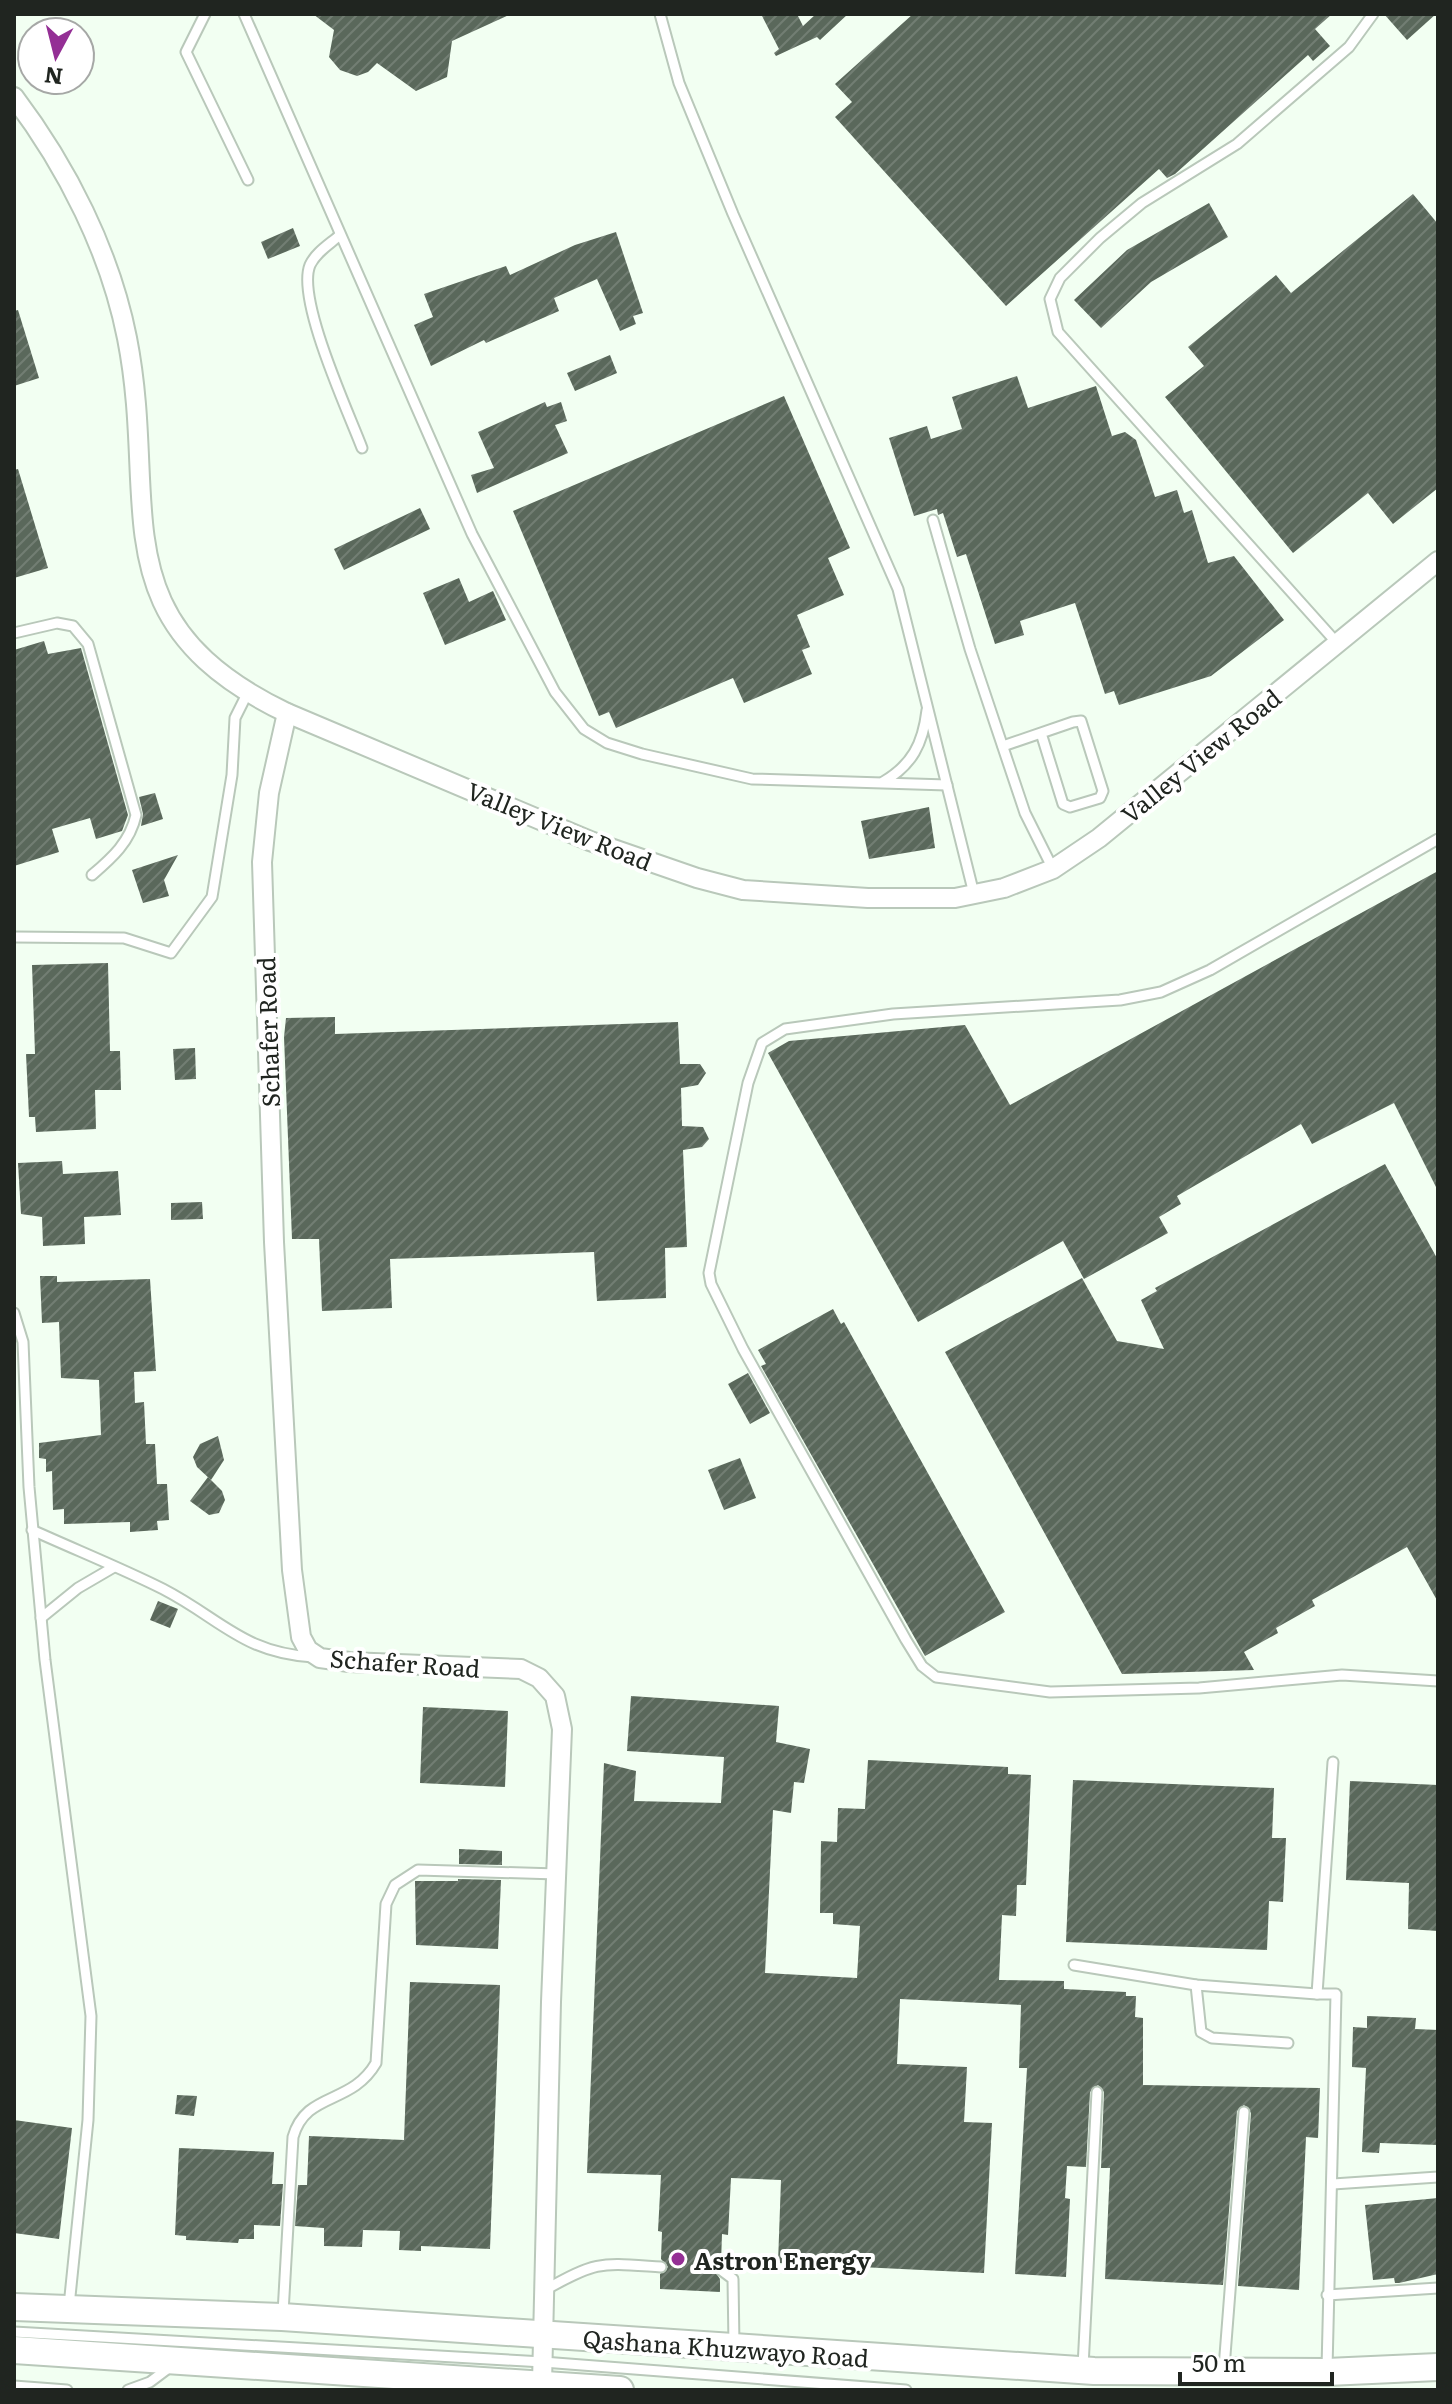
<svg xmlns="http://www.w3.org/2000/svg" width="1452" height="2404" font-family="Literata,serif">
  <defs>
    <pattern id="building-hatch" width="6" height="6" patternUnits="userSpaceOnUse" patternTransform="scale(2)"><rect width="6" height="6" fill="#5a685b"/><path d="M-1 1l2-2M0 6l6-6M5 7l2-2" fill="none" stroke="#727e73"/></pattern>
  </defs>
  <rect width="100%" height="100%" fill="#f2fff2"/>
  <g fill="url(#building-hatch)">
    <path d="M313,14H511L452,41L447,77L416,91L377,63L368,72L357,76L340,70L329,57L334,30Z"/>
    <path d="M761,14H797L803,26L816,14H848L820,40L817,37L776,56L774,53L779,49Z"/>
    <path d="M913,14H1332L1315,29L1330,46L1313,61L1308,55L1175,174L1167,178L1159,169L1006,306L835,117L852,102L835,84Z"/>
    <path d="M1384,14H1436L1407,40Z"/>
    <path d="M1413,194L1438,224V488L1393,524L1368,493L1293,553L1165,397L1204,366L1188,347L1276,275L1291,293Z"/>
    <path d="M1209,203L1228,237L1151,282L1101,328L1074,300L1127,250Z"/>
    <path d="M293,228L300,246L268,259L261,242Z"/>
    <path d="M616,232L643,313L633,316L636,324L620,331L597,279L554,298L559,311L486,343L484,340L431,366L414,325L433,317L424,294L506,266L510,275L575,245Z"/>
    <path d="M18,310L39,378L14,386V311Z"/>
    <path d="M610,355L617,373L575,391L567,373Z"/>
    <path d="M1017,376L1028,408L1096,386L1112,436L1125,432L1136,440L1155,497L1177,490L1184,513L1192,510L1208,563L1234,556L1284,620L1211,676L1119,705L1114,691L1105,694L1075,603L1020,621L1024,635L995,644L966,554L957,557L943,513L938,515L937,509L914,516L889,438L927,426L931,439L962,429L952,397Z"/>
    <path d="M784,396L850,548L828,558L844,595L797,615L810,647L802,650L812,674L744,703L733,678L616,728L609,712L599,716L513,511Z"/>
    <path d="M545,402L547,407L561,402L567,421L555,425L568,453L477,493L471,475L494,468L478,432Z"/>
    <path d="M18,469L48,568L14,578V470Z"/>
    <path d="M420,508L430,529L344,570L334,549Z"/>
    <path d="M459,578L469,602L493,591L506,620L445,645L423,593Z"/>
    <path d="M44,641L48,654L81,648L128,815L122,831L96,839L90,818L52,829L59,852L14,866V650Z"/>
    <path d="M155,793L163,819L141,826L143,814L139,797Z"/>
    <path d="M929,807L935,848L869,859L861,821Z"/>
    <path d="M178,855L164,880L169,896L143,903L132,870Z"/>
    <path d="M1438,871V1191L1394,1103L1312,1144L1301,1124L1177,1196L1181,1204L1159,1217L1168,1233L1084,1279L1063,1241L918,1322L768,1053L789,1041L965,1025L1010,1105Z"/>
    <path d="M108,963L110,1051H120L121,1090H95L96,1129L36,1132L35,1117H29L26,1054H35L32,965Z"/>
    <path d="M335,1017V1034L678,1022L680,1064H700L706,1073L698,1085L681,1088L682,1126L703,1127L709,1139L702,1147L683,1150L687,1247L665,1248L666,1298L597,1301L594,1252L390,1259L392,1308L322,1311L319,1239H292L284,1037L286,1018Z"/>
    <path d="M195,1048L196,1079L175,1080L173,1049Z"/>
    <path d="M62,1161L63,1174L118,1171L121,1215L84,1217L85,1244L43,1246L42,1217L21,1214L18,1163Z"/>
    <path d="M1385,1164L1438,1260V1602L1407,1547L1312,1600L1315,1606L1276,1628L1278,1633L1244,1652L1254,1670L1122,1674L945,1352L1082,1278L1117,1341L1164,1349L1141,1300L1157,1291L1155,1288Z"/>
    <path d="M202,1202L203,1219L171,1220V1203Z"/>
    <path d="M40,1276H57V1282L150,1279L156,1371L134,1372L135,1403L144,1402L146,1444H155L157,1484H167L169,1520L157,1521L158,1530L130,1532V1522L64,1524V1509L53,1510L52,1471L46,1472V1459L39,1458V1443L101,1435L99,1380L61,1378L59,1322L42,1323Z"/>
    <path d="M833,1309L841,1324L844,1322L1005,1612L925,1656L761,1366L766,1364L758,1350Z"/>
    <path d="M748,1373L770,1413L750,1424L728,1384Z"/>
    <path d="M218,1436L224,1460L211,1480L197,1467L193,1457L200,1444Z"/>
    <path d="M740,1458L756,1498L724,1510L708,1470Z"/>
    <path d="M208,1477L222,1491L225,1500L219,1513L209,1515L190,1501Z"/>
    <path d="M158,1601L178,1609L170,1628L150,1620Z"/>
    <path d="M631,1696L779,1706L776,1742L810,1749L804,1783L794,1782L791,1813L773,1810L765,1973L857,1978L860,1926L833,1924V1913H820L821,1841L837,1842L838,1808L865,1809L868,1760L1008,1767V1774L1031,1775L1026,1885H1017L1016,1916L1002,1915L999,1980L1064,1981V1989L1126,1992V1996H1136L1135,2017L1143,2018V2085L1320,2088L1318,2138L1306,2137L1299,2290L1238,2286L1251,2113L1244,2105L1237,2111L1223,2285L1105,2279L1110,2168H1101L1104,2092L1098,2085L1090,2092L1086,2167L1067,2166L1065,2198L1070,2199L1066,2277L1015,2274L1027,2068H1019L1021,2005L900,1999L897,2064L967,2067L964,2122L992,2123L984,2273L778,2263L781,2180L731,2178L728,2235L722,2234L721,2263L714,2270L720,2279V2292L660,2289V2274L668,2267L661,2259L662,2232L658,2231L661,2175L587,2173L604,1763L636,1771L634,1801L721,1803L724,1757L627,1751Z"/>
    <path d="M423,1707L508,1711L505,1787L420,1783Z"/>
    <path d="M1073,1780L1274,1788L1272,1838H1286L1283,1902L1269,1901L1267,1950L1066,1942Z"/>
    <path d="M1350,1781L1438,1785V1931L1408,1929L1409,1883L1346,1880Z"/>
    <path d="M459,1849L502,1851V1865L459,1864Z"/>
    <path d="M458,1879L501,1880L498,1949L416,1945L415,1881H458Z"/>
    <path d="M410,1982L500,1985L490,2249L421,2246V2251L399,2250L400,2231L363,2230L362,2247L324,2246V2228L295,2226L298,2185H307L309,2136L404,2140Z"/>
    <path d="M1367,2016L1416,2018L1415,2029L1438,2030V2145L1380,2143L1379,2153L1362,2152L1366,2068L1352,2067L1353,2027L1367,2028Z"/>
    <path d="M177,2095L197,2096L194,2116L175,2114Z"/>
    <path d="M14,2120L72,2128L59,2239L14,2233Z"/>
    <path d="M179,2148L274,2152L272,2184H283L280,2226L254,2225V2239H239L238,2243L186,2240V2236L175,2235Z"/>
    <path d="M1438,2198V2274L1399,2283H1395L1394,2278L1373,2280L1365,2205Z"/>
  </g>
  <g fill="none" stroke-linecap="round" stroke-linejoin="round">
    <g stroke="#b9c8ba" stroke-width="13">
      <g id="service">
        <path d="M205,14L186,52L248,180"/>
        <path d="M244,14L472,534L555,692L584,729L607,743L642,754L752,779L947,785"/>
        <path d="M660,14L679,83L733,214L898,589L974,894"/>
        <path d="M340,235C330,244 316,252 310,265C296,299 348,411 362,448"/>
        <path d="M933,520L970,649L1025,813L1053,869"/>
        <path d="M14,633L57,623L73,626L88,644L136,815C130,842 112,858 92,875"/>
        <path d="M1337,643L1058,332L1050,299L1060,278L1100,238L1142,203L1237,144L1349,47L1373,14"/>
        <path d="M1003,746L1073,722L1081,721L1103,791L1100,798L1070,807L1063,804L1041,733"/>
        <path d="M883,782C912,765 923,744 927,710"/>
        <path d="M1438,839L1210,970L1161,992L1120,1000L893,1014L785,1029L762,1043L748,1083L709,1273L711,1284L743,1349L906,1640L922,1666L936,1677L1050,1692L1199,1688L1342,1675L1438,1681"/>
        <path d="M14,937L124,938L171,953L212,897L232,775L235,718L247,694"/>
        <path d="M14,1313L23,1342L29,1487L45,1660L91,2016L88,2120L69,2306"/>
        <path d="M32,1530C76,1550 121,1568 163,1589C221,1619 243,1653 313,1657"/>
        <path d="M41,1618L78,1588L114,1567"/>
        <path d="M1074,1965L1196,1985L1317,1994"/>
        <path d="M1196,1985L1201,2032L1212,2038L1288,2043"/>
        <path d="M1333,2184L1438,2177"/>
        <path d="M721,2270L733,2279L734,2345"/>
        <path d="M545,2290C598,2260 601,2263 661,2267"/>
        <path d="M1327,2295L1438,2288"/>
        <path d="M283,2313L293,2137C306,2091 351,2106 376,2063L386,1904L395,1885L418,1870L557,1874"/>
        <path d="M14,2332L543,2362L906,2390"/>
        <path d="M1083,2367L1097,2092"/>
        <path d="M1224,2368L1244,2112"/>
        <path d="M1327,2369L1336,1994H1317L1333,1762"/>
        <path d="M14,2386L67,2390"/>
        <path d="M128,2390L150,2382L170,2367"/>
      </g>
    </g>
    <g stroke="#b9c8ba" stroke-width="22">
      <g id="minor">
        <path d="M14,97C67,167 110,252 127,338C160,505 95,621 287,713L590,841L697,878L743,890L868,898H955L1004,888L1053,869L1099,838L1438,561"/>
        <path d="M287,713L269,793L262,862L274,1242L292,1570L301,1637L308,1650L320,1658L349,1662L521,1669L539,1678L555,1696L562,1729L551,2002L542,2383"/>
      </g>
    </g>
    <g stroke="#b9c8ba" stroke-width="30">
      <g id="secondary">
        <path d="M14,2307L282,2317L1094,2371L1327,2372L1438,2367"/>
        <path d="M14,2350L620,2390"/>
      </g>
    </g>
    <use href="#service" stroke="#fff" stroke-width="9"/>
    <use href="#minor" stroke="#fff" stroke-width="18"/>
    <use href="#secondary" stroke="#fff" stroke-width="26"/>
  </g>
  <circle fill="#942f95" stroke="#fff" stroke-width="3" cx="678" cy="2259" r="8"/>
  <g text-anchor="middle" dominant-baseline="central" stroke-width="8" stroke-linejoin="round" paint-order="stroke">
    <g font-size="24" fill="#202520" stroke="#fff">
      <text transform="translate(1200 755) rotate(-39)">Valley View Road</text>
      <text transform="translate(560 825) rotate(22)">Valley View Road</text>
      <text transform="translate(267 1032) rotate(-92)">Schafer Road</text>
      <text transform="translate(405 1662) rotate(4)">Schafer Road</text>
      <text transform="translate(726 2347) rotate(4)">Qashana Khuzwayo Road</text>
    </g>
    <g font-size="24" font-weight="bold" fill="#202520" stroke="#fff" text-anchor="start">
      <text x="694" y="2259">Astron Energy</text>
    </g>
  </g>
  <rect width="1452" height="2404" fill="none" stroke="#202520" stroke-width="32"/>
  <g transform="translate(56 56) rotate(187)"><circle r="38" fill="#ffffff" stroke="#a6a8a6" stroke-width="2"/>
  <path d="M0-6L14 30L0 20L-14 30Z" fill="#942f95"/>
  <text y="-12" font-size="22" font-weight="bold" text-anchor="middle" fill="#202520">N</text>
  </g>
  <path d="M1180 2372v12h152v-12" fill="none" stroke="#202520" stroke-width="4"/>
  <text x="1192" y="2372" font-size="24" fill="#202520" stroke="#ffffff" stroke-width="6" paint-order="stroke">50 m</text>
</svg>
